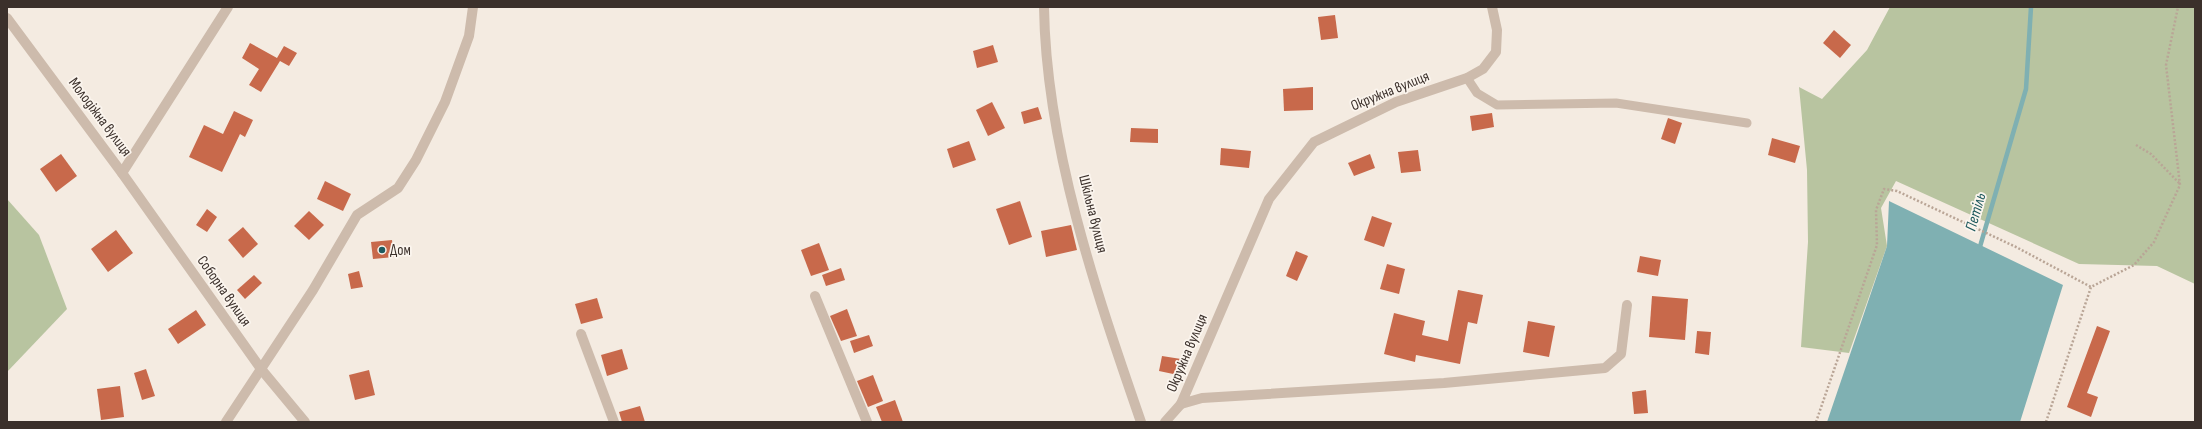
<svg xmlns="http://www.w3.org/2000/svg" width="2202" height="429" font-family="'Sofia Sans Condensed',sans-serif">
  <rect width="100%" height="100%" fill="#f4ebe1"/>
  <g fill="#b8c4a0">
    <path d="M1890,7H2195V284L2157,266L2079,264L1896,181L1881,208L1887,246L1849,353L1801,347L1808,242L1807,170L1799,87L1822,99L1867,50Z"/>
    <path d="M7,199L39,235L67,309L7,372Z"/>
  </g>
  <path fill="#7fb0b2" d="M1889,201L2063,285L2020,422H1827L1887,246Z"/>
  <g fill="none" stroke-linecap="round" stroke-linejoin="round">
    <path stroke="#7fb0b2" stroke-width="4.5" d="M1979,250L2026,89L2031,7"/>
  </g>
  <g fill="#c8694b">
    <path d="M1335,15L1338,38L1321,40L1318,17Z"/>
    <path d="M1834,30L1851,45L1840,58L1823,43Z"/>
    <path d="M250,43L277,58L284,46L297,53L289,66L280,61L261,92L249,85L259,69L242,58Z"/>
    <path d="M993,45L998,62L977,68L973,51Z"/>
    <path d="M1313,87V110L1284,111L1283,89Z"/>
    <path d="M992,102L1005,128L988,136L976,110Z"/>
    <path d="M1038,107L1042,119L1024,124L1021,112Z"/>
    <path d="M234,111L253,120L245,137L240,134L222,172L189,157L204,125L223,134Z"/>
    <path d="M1492,113L1494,127L1472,131L1470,116Z"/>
    <path d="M1668,118L1682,123L1675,144L1661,139Z"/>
    <path d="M1131,128L1158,129V143L1130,142Z"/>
    <path d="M1772,138L1800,146L1795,163L1768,155Z"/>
    <path d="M969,141L976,160L953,168L947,149Z"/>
    <path d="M1221,148L1251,151L1249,168L1220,165Z"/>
    <path d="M1418,150L1421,171L1401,173L1398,152Z"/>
    <path d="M61,154L77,176L56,192L40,169Z"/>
    <path d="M1370,154L1375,168L1354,176L1348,163Z"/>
    <path d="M325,181L351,194L343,211L317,199Z"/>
    <path d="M1020,201L1032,237L1009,245L996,209Z"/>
    <path d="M207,209L217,217L207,232L196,225Z"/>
    <path d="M309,211L324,225L309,240L294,226Z"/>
    <path d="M1372,216L1392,223L1384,247L1364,240Z"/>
    <path d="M1071,225L1077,250L1046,257L1041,231Z"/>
    <path d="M243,227L258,244L243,258L228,240Z"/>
    <path d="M116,230L133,253L108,272L91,249Z"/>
    <path d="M392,240L394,257L373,259L371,242Z"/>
    <path d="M819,243L829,270L811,276L801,250Z"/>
    <path d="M1296,251L1308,256L1297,281L1286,276Z"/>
    <path d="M1640,256L1661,260L1658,276L1637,272Z"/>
    <path d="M1387,264L1405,269L1399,294L1380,289Z"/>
    <path d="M841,268L845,280L826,286L822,275Z"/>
    <path d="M359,271L363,287L351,289L348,274Z"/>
    <path d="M254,275L262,283L245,299L237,290Z"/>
    <path d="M1458,290L1483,295L1477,324L1468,322L1460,364L1416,355L1415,362L1384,354L1394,313L1425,321L1422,335L1448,341Z"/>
    <path d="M1652,296L1688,299L1685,340L1649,337Z"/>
    <path d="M597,298L603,318L581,324L575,304Z"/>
    <path d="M847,309L857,336L841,341L830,316Z"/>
    <path d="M196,310L206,325L178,344L168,329Z"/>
    <path d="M1528,321L1555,326L1549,357L1523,352Z"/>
    <path d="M2097,326L2110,331L2087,393L2098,397L2091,417L2067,407Z"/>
    <path d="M1697,331L1711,332L1709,355L1695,353Z"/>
    <path d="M869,335L873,346L854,353L850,341Z"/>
    <path d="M622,349L628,369L607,376L601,355Z"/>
    <path d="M1162,356L1181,359L1178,375L1159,371Z"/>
    <path d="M146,369L155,396L142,400L134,373Z"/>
    <path d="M369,370L375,395L355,400L349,375Z"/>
    <path d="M873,375L883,401L868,407L857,381Z"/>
    <path d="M120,386L124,417L101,420L97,389Z"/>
    <path d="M1646,390L1648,413L1634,414L1632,392Z"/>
    <path d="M895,400L903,422H882L876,407Z"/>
    <path d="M640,406L645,422H622L619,412Z"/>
  </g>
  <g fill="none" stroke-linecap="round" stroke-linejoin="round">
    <g stroke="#b9a596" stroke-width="2.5" stroke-dasharray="2 2" stroke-linecap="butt">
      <path d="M2136,145L2151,154L2180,184"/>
      <path d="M1816,422L1877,245L1876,210L1884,189L1897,191L2016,247L2091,287"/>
      <path d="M2046,422L2091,287L2134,265L2154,242L2180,185L2166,65L2178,7"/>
    </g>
    <path stroke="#cdbbac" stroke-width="9" d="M1467,78L1477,93L1497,105L1616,103L1747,123"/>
    <g stroke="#cdbbac" stroke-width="10">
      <path d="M1044,7C1046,146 1096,292 1141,422"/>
      <path d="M1492,7L1497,30L1496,52L1483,69L1467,78L1396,102L1314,142L1269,199L1181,404L1202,398L1444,383L1605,368L1621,354L1627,305"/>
      <path d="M122,173L228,7"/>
      <path d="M815,296L867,422"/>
      <path d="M581,334L614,422"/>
      <path d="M226,422L313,290L357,215L398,188L416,160L445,102L469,36L473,7"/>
      <path d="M1165,422L1181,404"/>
    </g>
    <path stroke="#cdbbac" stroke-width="10" d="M7,18L122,173L261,369L305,422"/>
  </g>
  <circle fill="#1f5a5e" stroke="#fbf5ee" stroke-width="1.5" cx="382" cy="250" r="4"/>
  <g text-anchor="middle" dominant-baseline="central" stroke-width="3.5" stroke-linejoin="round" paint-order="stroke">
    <g font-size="15" fill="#3b302b" stroke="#fbf5ee">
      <text transform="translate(1390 91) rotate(-22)">Окружна вулиця</text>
      <text transform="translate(100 117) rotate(53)">Молодіжна вулиця</text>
      <text transform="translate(1093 214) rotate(76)">Шкільна вулиця</text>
      <text transform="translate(224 291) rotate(55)">Соборна вулиця</text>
      <text transform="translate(1187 353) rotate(-67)">Окружна вулиця</text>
    </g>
    <g font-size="15" fill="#3b302b" stroke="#fbf5ee" text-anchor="start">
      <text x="390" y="250">Дом</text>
    </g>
    <g font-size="16" font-style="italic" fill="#1f5a5e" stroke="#fbf5ee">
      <text transform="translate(1976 212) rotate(-74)">Петіль</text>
    </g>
  </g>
  <rect width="2202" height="429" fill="none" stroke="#3b302b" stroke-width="16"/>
</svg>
